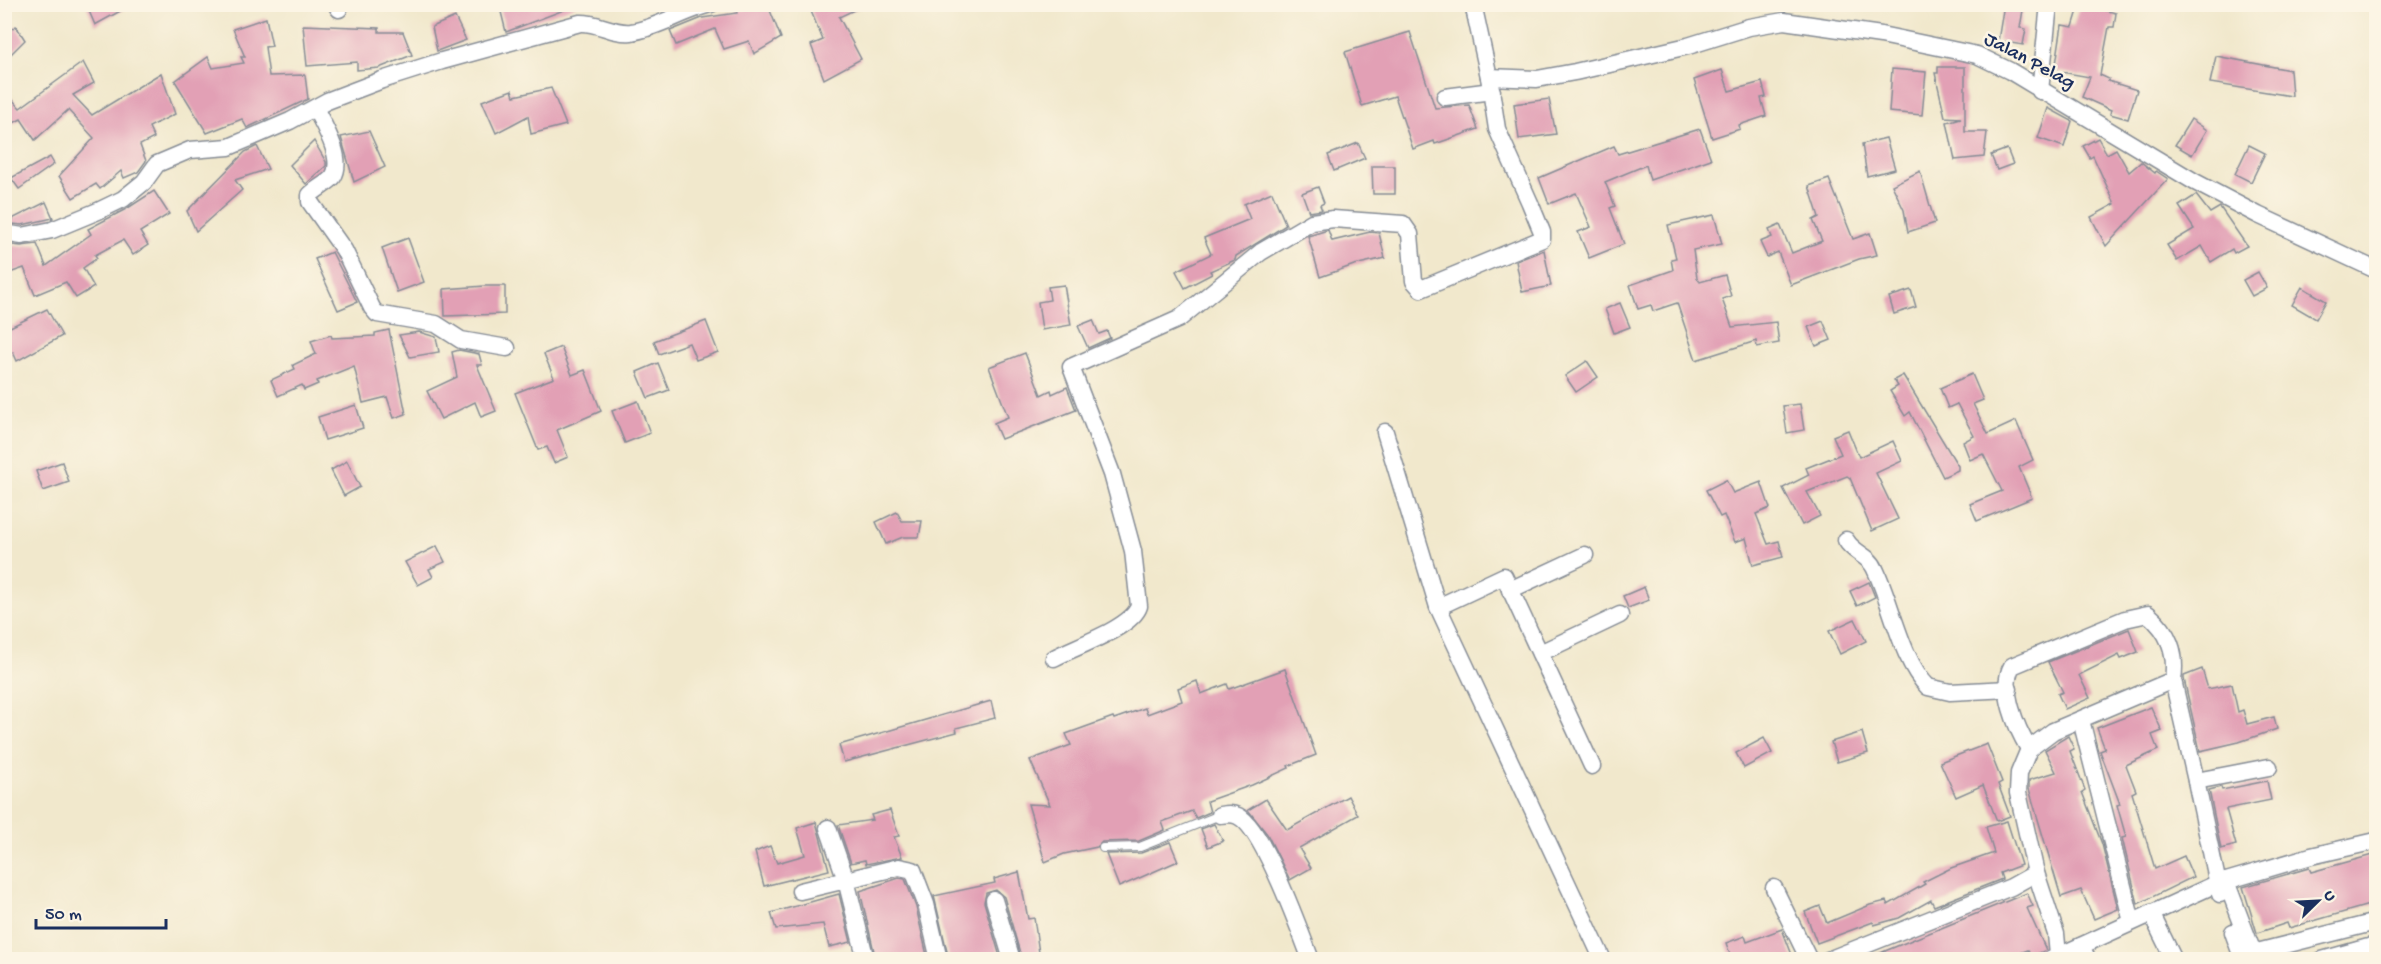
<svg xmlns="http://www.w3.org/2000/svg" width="2381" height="964" font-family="'Gochi Hand',sans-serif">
  <rect width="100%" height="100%" fill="#fcf5e5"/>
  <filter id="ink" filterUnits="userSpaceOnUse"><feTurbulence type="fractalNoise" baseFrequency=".0167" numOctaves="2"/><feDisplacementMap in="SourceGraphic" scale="12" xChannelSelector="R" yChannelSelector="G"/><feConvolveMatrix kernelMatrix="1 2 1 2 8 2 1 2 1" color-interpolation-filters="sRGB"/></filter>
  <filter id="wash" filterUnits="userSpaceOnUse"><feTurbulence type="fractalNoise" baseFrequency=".008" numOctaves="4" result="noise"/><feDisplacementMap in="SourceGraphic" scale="24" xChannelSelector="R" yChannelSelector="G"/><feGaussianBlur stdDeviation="1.35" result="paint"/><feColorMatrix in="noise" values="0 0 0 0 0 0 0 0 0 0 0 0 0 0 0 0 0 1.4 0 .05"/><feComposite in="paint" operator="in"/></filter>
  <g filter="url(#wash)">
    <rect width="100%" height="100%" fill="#f1e8cc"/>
    <g id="blocks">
      <g fill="#e2a0b5">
        <path d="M86,4H133L95,25Z"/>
        <path d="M499,4H577V5L506,32Z"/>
        <path d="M808,4H867L839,17L861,59L824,79L811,45L823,40Z"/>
        <path d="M2004,4H2024L2020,28L2026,29L2023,45L1998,41Z"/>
        <path d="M2080,4L2116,13L2114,27H2109L2100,75L2109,79L2108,81L2137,90L2128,119L2110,114L2111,110L2082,97L2090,77L2055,71L2062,25L2073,27Z"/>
        <path d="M769,8L781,38L754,54L749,41L724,49L715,29L676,45L670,31L702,18L737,13L736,10Z"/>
        <path d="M455,17L466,40L437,51L432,27Z"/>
        <path d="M266,18L272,46L265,47L269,76L305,75L308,99L247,128L242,119L207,133L175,81L208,57L213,68L244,63L241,57H245L233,29Z"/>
        <path d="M303,25L379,28V32H403L412,55L379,68L357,70V62L307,66Z"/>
        <path d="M16,26L25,40L4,61V34Z"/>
        <path d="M1410,32L1435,108L1469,105L1478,129L1435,144L1434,141L1413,149L1395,96L1362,106L1345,52Z"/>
        <path d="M2216,56L2290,70L2292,96L2210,83Z"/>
        <path d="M83,62L94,83L73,95L92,115L161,73L175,114L149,127L154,138L140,145L146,161L138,172L124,178L121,171L100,189L96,184L73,198L59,176L94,138L68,110L35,140L21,119L4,128V90L20,108Z"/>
        <path d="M1938,67H1965V132H1987L1984,157L1955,160L1947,122L1961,118L1945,117L1935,73H1938Z"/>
        <path d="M1892,69L1926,72L1922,115L1889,112Z"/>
        <path d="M1722,70L1729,91L1762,82L1766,97L1761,98L1766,116L1739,125L1740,129L1712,138L1694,80Z"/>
        <path d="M551,88L566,125L531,134L528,116L496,133L482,101L512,90L514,96Z"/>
        <path d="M1549,99L1556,134L1519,139L1514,104Z"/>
        <path d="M2048,108L2072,121L2064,147L2038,138Z"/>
        <path d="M2191,119L2207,130L2192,155L2175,145Z"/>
        <path d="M1700,129L1711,159L1650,180L1646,165L1605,182L1615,206L1610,208L1624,244L1589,258L1578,232L1591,227L1576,193L1549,204L1539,178L1614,146L1618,154Z"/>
        <path d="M369,131L385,167L354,182L341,137Z"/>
        <path d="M1886,138L1895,169L1867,176L1862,144Z"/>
        <path d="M2098,138L2107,154L2116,149L2129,172L2141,162L2155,173L2156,171L2168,179L2106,246L2091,217L2115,204L2093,156L2090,158L2083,146Z"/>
        <path d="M314,141L326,162V166L306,184L290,165Z"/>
        <path d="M1358,143L1365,158L1334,171L1328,155Z"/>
        <path d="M2249,145L2265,153L2251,182L2235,174Z"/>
        <path d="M257,146L268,169L235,180L242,190L196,231L187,211L245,152Z"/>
        <path d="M2007,149L2013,164L1997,170L1991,155Z"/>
        <path d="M50,157L54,164L19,189L11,178Z"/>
        <path d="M1372,166H1395V194H1373Z"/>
        <path d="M1920,171L1935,223L1908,232L1904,210L1892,185Z"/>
        <path d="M1829,179L1853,239L1870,233L1877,255L1859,259L1791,285L1778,252L1767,257L1760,242L1772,237L1769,230L1780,225L1792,253L1822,241L1813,220L1819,217L1809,186Z"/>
        <path d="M1318,187L1324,203L1320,205L1322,210L1309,212L1302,193Z"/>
        <path d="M154,191L169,214L140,232L148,245L133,255L123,240L95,255L97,258L83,268L94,287L76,298L66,282L35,295L24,268L4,275V244L21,246L37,244L46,266L91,234L88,229L128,208Z"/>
        <path d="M1272,192L1286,225L1236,256L1235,260L1210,271L1212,274L1185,288L1176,271L1211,254L1204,238L1250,219L1244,204Z"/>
        <path d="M2196,195L2210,213L2220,207L2247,246L2234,253L2232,249L2211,262L2202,246L2177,261L2167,245L2194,229L2179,206Z"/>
        <path d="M46,202L53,218L22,225L4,223Z"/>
        <path d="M1714,215L1722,244L1693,250L1697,278L1700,282L1725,275L1731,296L1722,299L1732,327L1776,322L1779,343L1757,347L1756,341L1696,360L1677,303L1653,311L1651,305L1638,309L1630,285L1673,270L1671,259L1676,258L1668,225Z"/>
        <path d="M1328,230L1332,241L1370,232L1379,233L1385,258L1354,265L1320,277L1308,236Z"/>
        <path d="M408,238L424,282L397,292L382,248Z"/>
        <path d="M1544,250L1551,286L1522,292L1516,261Z"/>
        <path d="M332,252L357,302L338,310L315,259Z"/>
        <path d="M2258,272L2267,288L2252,296L2243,280Z"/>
        <path d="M1064,285L1071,325L1042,330L1038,302L1050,300L1048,287Z"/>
        <path d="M485,286H505V314L445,316L444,289Z"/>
        <path d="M2302,287L2326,301L2316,319L2292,305Z"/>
        <path d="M1911,290L1916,307L1894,314L1889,297Z"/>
        <path d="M1620,303L1630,327L1614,333L1605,309Z"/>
        <path d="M47,309L62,336L17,361L13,352L4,357V330Z"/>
        <path d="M1093,320L1099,334L1107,331L1110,338L1088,348L1078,326Z"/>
        <path d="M706,321L718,352L696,360L689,343L659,354L654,341Z"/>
        <path d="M1823,321L1831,340L1816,346L1808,327Z"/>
        <path d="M389,330L406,414L394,418L387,397L363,403L354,366L317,381L318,384L304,390L302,385L278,396L271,380L295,369L293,365L316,354L311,341L331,335L332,338L375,336V333Z"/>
        <path d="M419,332L436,337L439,352L410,357L399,335Z"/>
        <path d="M561,347L572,375L585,370L601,411L557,430L568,457L554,463L547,447L538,450L515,393L554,378L544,354Z"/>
        <path d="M459,350L479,354L482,365H477L496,411L481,417L475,402L441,419L427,391L457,377L452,352Z"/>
        <path d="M1025,353L1041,395L1051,390L1052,394L1067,387L1076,410L1001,439L994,423L1008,417L989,367Z"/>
        <path d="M1587,361L1598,377L1576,392L1565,376Z"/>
        <path d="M658,363L669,390L648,398L637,372Z"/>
        <path d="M1972,374L1983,400L1973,404L1988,434L2016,421L2033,460L2019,467L2032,498L1977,521L1970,504L2002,491L1983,454L1970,460L1963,442L1974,436L1957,404L1948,408L1940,388Z"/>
        <path d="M1903,375L1958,466V470L1943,477L1910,412L1905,416L1890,391L1898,386L1894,380Z"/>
        <path d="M638,401L650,433L625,443L612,411Z"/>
        <path d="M1800,404L1804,430L1787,433L1783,406Z"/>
        <path d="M356,405L363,428L325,440L318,417Z"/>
        <path d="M1848,430L1859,457L1893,441L1902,461L1876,473L1898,519L1872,531L1850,478L1847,476L1807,492L1820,516L1802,525L1783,488L1809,475L1806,468L1841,454L1833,436Z"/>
        <path d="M347,461L360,487L344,496L331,470Z"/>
        <path d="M62,462L69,482L43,491L36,471Z"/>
        <path d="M1726,480L1733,493L1761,482L1770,508L1756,514L1768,544L1779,541L1783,557L1753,565L1746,538L1735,542L1724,515L1720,517L1706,490Z"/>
        <path d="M897,512L902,521H922L919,537H903L886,544L876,522Z"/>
        <path d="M437,546L445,562L429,569L433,577L418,585L405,562Z"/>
        <path d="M1869,582L1875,597L1857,606L1850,591Z"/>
        <path d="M1644,587L1649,600L1628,608L1623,596Z"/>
        <path d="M1855,619L1866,641L1840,654L1829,631Z"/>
        <path d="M2129,629L2138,652L2121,659L2119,655L2079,675L2090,698L2065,709L2058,694L2063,692L2048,662Z"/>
        <path d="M1285,669L1316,755L1288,766L1289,768L1252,785L1207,801L1210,812L1196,818L1192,811L1162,822L1165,830L1139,841L1102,842L1097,847L1064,854L1045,862L1028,804L1050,805L1030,760L1071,745L1066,734L1113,717L1114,719L1145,708L1147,714L1182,701L1178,688L1197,681L1201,694L1227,684L1229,689Z"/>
        <path d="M2202,669L2208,689L2232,684L2238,712L2243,710L2247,724L2274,717L2277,729L2239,742L2200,751L2184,679V676Z"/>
        <path d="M991,701L995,718L956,728L957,732L844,762L839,745Z"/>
        <path d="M2151,707L2162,731L2152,735L2158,750L2126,765L2136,791L2132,793L2155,869L2184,856L2193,877L2138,904L2122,838L2126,837L2117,805L2120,804L2100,751L2105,749L2097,728Z"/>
        <path d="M1862,732L1868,753L1837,762L1831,742Z"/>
        <path d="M2068,736L2074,749L2070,751L2085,790L2082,792L2102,844L2118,909L2094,919L2081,890L2061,897L2029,789V780L2056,772L2045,750Z"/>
        <path d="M1764,738L1772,753L1744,768L1736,753Z"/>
        <path d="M1987,744L2002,782L1998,784L2010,816L1997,821L1983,785L1956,797L1940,762Z"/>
        <path d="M2267,781L2271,800L2226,809L2236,845L2221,849L2209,790L2221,787L2222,790Z"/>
        <path d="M1348,796L1358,815L1299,848L1311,868L1290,880L1267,834L1248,810L1266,799L1287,830Z"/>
        <path d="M890,810L899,836L894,837L902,857L866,864L865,860L851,863L838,825L873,820L871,815Z"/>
        <path d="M2007,821L2021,865L2000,873L2002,879L1934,906L1931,900L1899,918L1874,925L1873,922L1817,943L1805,912L1820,906L1827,923L1870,905L1886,901L1888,905L1925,884L1923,882L1951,868L1994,853L1986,827Z"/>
        <path d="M816,822L829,870L764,886L755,852L770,846L777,863L805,855L797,828Z"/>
        <path d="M1214,824L1223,841L1208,847L1201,829Z"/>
        <path d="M1170,842L1178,861L1119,887L1106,854L1141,853Z"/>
        <path d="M2376,854V903L2289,928L2287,923L2257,933L2243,887L2309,868L2311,872Z"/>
        <path d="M1019,872L1028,919L1034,918L1040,960H1022L1004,897L996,890L986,893L984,902L1001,960H949L934,896L995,883L994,879Z"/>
        <path d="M899,878L905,879L916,907L928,960H876L860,891Z"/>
        <path d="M2027,893L2033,906L2027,908L2046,950L2031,957L2028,950L2002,960H1863Z"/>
        <path d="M839,894L851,942L829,947L823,924L776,929L771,913Z"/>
        <path d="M1782,929L1794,960H1732L1726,943L1745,936L1747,942Z"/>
      </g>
    </g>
  </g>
  <g filter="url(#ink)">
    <use href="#blocks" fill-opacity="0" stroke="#868c95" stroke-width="1.5"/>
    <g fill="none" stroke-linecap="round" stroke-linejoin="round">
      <g stroke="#868c95" stroke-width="10">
        <path id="lane" d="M1103,848L1140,847L1220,815"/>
      </g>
      <g stroke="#868c95" stroke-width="19">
        <g id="street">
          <path d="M336,4L339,9"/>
          <path d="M1473,4L1489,77L1537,79L1575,72L1688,46L1749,27L1784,21L1881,35L1977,55L2010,71L2195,182L2258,215L2376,270"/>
          <path d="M2040,91L2049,4"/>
          <path d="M1445,97L1492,91"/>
          <path d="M315,108C323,124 345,159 333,177C327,184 317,188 310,195V202L344,250L372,308L377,314L436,324L461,340L507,348"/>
          <path d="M4,233L22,236L52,230L98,211L123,199L144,182L157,164L190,150L229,147L290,121L327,101L382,80L442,61L580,23C598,22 613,34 631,32C658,28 684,10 711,4"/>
          <path d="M1385,432L1438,607L1603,960"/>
          <path d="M1846,540C1853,553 1870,556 1875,569C1892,604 1901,660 1928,687L1950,692L2009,689"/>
          <path d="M1510,590L1585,555"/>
          <path d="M1438,607L1504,576L1592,766"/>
          <path d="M1540,653L1620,615"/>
          <path d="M1054,658C1076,646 1132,628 1139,606L1133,551L1112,474L1071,367L1179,319L1261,252L1312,222L1333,219L1403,224L1410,234L1414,281L1421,289L1542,239V232L1530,203L1497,129L1489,77"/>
          <path d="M2173,680L2196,781L2269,767"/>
          <path d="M2081,720L2132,922"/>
          <path d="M2029,749C2017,729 1999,689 2012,666L2125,619L2148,614C2169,632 2177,652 2173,680L2053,731L2029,749L2019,773L2018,793L2036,873L2056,934L2058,955"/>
          <path d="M2196,781L2220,894"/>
          <path d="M1220,815C1226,814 1232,813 1238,816C1263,828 1300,931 1311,960"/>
          <path d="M828,828L846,880L899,867L913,870L926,904L939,960"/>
          <path d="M2226,881L2251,947L2257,952L2376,922"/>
          <path d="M1774,888L1809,960"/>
          <path d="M800,891L846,880L866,960"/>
          <path d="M994,900L1012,960"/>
          <path d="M2151,913L2174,960"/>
          <path d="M2233,932L2243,960"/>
          <path d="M2081,946L2088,960"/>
          <path d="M1828,960L2011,887L2036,873"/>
          <path d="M2050,960L2216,884L2311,856L2376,841"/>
          <path d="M2322,960L2376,945"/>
        </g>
      </g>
      <use href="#lane" stroke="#fff" stroke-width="8"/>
      <use href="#street" stroke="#fff" stroke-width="16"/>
    </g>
  </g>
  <g text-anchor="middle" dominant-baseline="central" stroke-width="5" stroke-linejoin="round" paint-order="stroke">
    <g font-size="20" fill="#1b2f5e" stroke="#fcf5e5">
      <text transform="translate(2029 62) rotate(28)">Jalan Pelag</text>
    </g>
  </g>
  <rect width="2381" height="964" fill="none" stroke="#fcf5e5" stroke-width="24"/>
  <g transform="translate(2318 901) rotate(66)" stroke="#fcf5e5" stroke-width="4.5" paint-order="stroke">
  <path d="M0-4.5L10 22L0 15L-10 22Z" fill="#1b2f5e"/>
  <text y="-9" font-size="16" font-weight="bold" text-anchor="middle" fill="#1b2f5e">U</text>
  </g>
  <path d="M36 919v9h130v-9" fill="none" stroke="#1b2f5e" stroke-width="3"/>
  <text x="45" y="919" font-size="18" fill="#1b2f5e" stroke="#fcf5e5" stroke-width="4.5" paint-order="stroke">50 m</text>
</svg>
